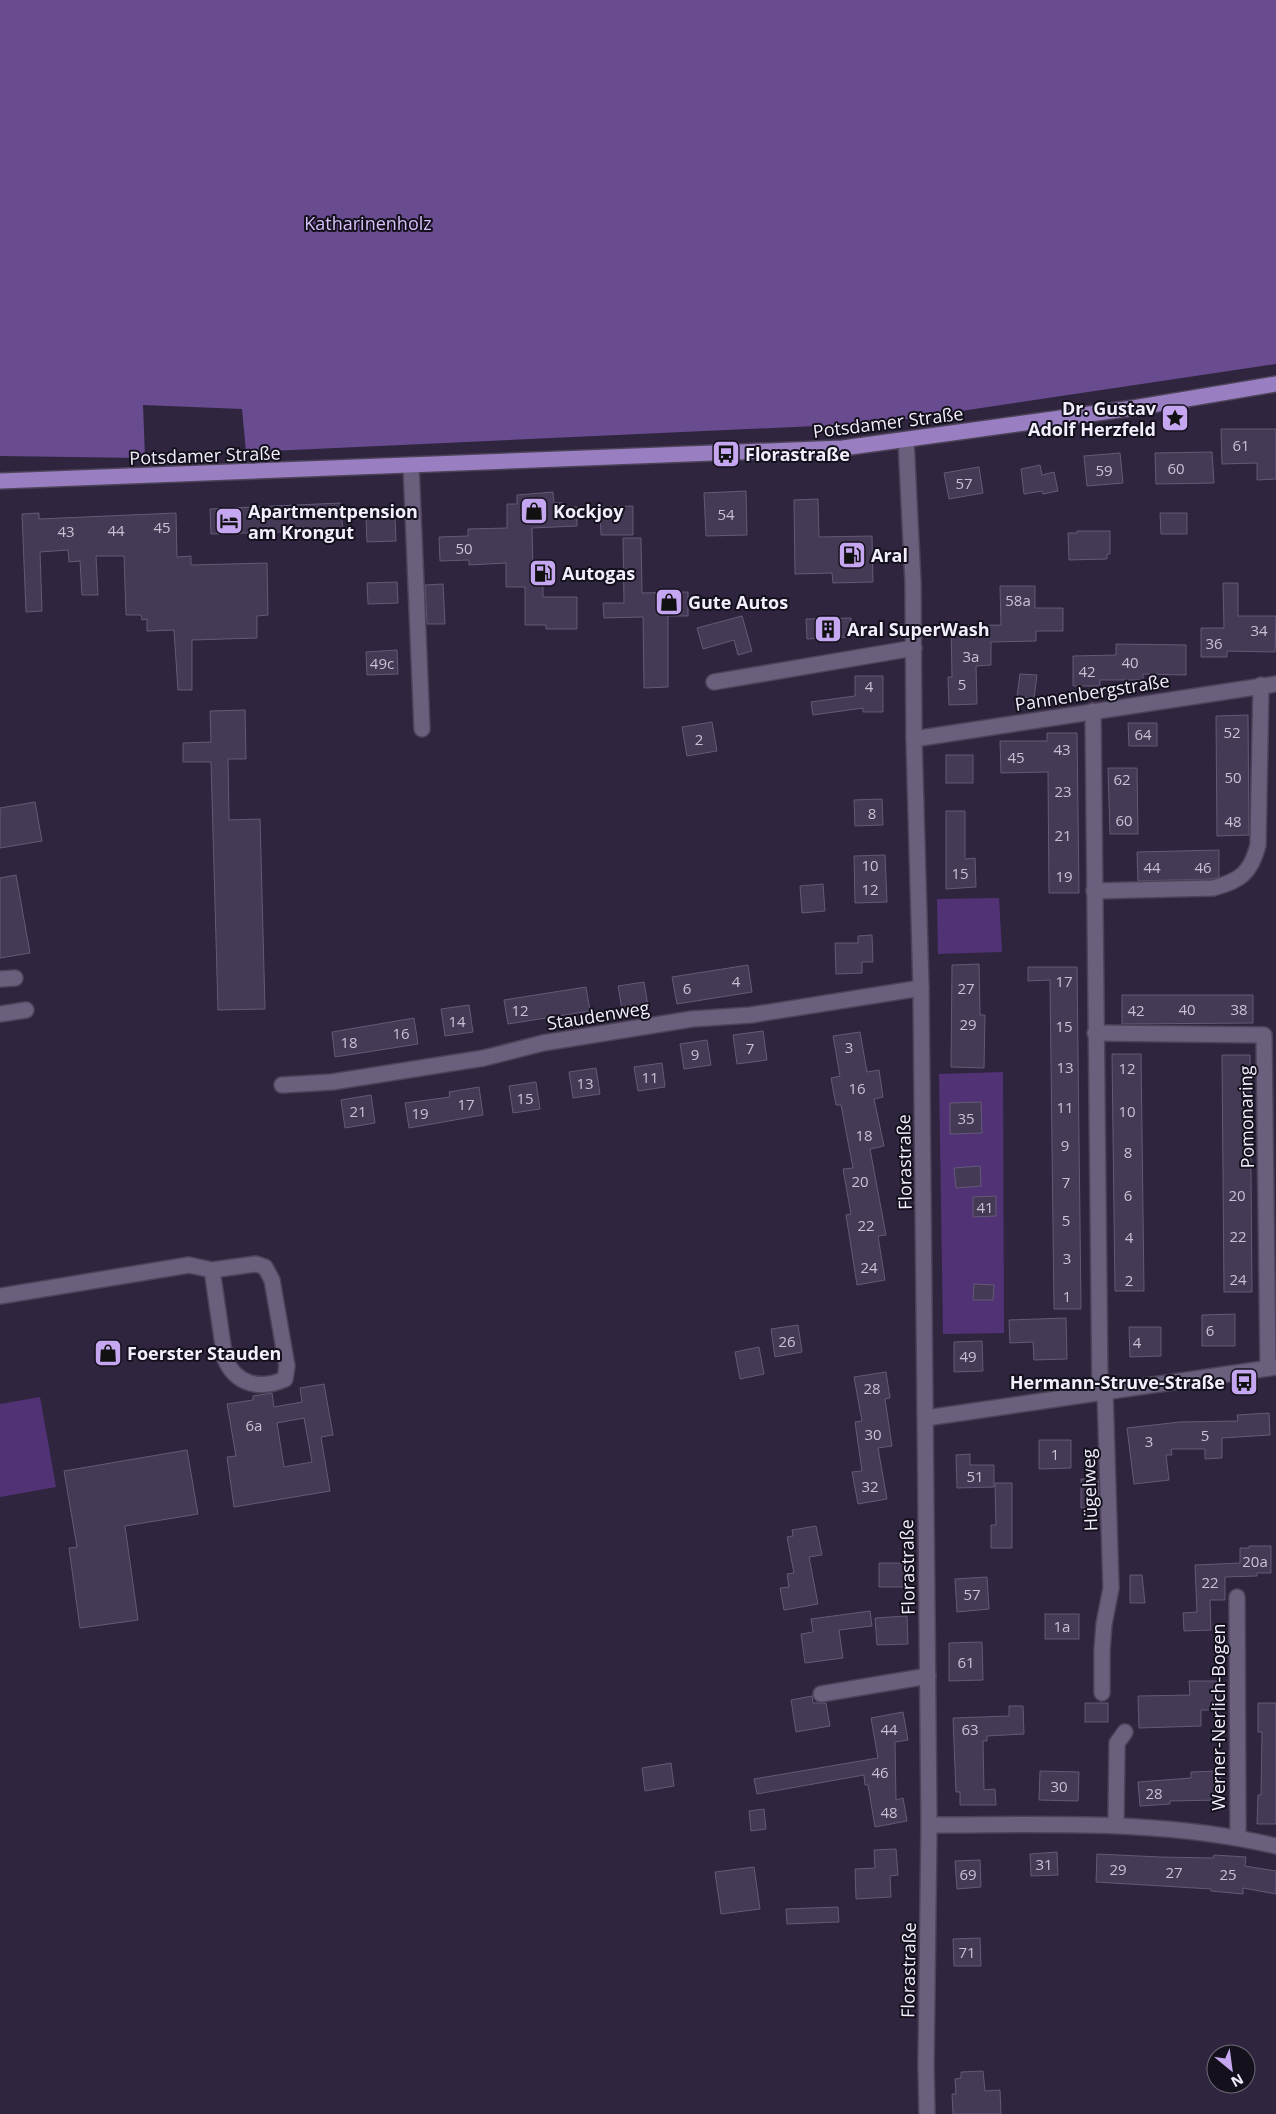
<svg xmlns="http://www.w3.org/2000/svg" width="1276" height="2114" font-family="'Open Sans',sans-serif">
  <rect width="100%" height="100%" fill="#2f253f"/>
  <g fill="#513375">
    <path d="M999,898L1002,952L938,954L937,899Z"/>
    <path d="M1003,1072L1004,1333L943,1334L939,1074Z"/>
    <path d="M40,1397L56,1487L0,1497V1404Z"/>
  </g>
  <path fill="#694c90" d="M0,0H1276V364L881,423L246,452L242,409L143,405L145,458L0,456Z"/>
  <g fill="#453a56" stroke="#645977" fill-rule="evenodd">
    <path d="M1221,429H1276V479L1257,480V463L1222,464Z"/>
    <path d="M1212,452L1214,483L1156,484L1155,453Z"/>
    <path d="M1120,453L1123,483L1087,486L1084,456Z"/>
    <path d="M1040,465L1042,475L1054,472L1058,491L1043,494L1042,491L1024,494L1021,469Z"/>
    <path d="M979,467L983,493L949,499L944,473Z"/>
    <path d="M746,491L747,535L706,536L704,493Z"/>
    <path d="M553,492L554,503H563V507H577V526L532,528L533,569H543V597H577V629H546V625H525V587H506V563L469,565V560L440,561L439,537L468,536V529L507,528V504H517V495Z"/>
    <path d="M818,499L819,537L872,536L873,582L833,583L832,573L795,574L794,500Z"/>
    <path d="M340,503L343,530L313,533V531L211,534L210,509Z"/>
    <path d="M633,506V535H601L600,507Z"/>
    <path d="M39,513V519L176,513L177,557L191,556V565L267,563L268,615L257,616V638L192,640V690H178L174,630L147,631V619L142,620L141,615H126L124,556H96L98,595H82L80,561L69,562L68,550L40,552L42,611L26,612L22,514Z"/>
    <path d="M1160,513H1187V534H1161Z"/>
    <path d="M395,517L396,541L367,542L366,518Z"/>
    <path d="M1077,531H1110V554H1107V559L1069,560L1068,533H1077Z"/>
    <path d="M623,538H641L642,593L688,592V616H668V687L644,688L643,617L604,618L603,603H624Z"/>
    <path d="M397,582L398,603L368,604L367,583Z"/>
    <path d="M1223,583H1238V616H1276L1275,652L1227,651V657H1201V628H1224Z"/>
    <path d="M443,584L445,624H427L425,585Z"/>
    <path d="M1000,586H1035V608H1063V631H1036V641L991,642V665L976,666L977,704L949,705L948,677H952L951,626L1001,625Z"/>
    <path d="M742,616L752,651L738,655L734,640L703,649L697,628Z"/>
    <path d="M851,618V631H848V637L807,639L806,619Z"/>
    <path d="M1116,644L1186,645V675L1143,674V680H1100V686H1073V656L1116,655Z"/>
    <path d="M397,650L398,674L367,675L366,652Z"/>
    <path d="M1020,674L1037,675L1034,698L1017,697Z"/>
    <path d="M855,676H883V712H863V708L813,715L811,702L855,696Z"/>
    <path d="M245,710L246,759H228L229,820L260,819L265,1009L218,1010L211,762H183V743L211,742L210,711Z"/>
    <path d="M1248,715L1249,835L1217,836L1216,716Z"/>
    <path d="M712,722L717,751L687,756L682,727Z"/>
    <path d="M1128,723H1157V746H1129Z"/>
    <path d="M1047,733H1077L1079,893H1049L1048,772L1001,773L1000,741H1047Z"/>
    <rect x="946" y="755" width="27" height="28"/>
    <path d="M1108,768H1137L1138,834H1110Z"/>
    <path d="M882,799L883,825L855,826L854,800Z"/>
    <path d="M35,802L42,841L0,848V808Z"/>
    <path d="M946,811H965V859L975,858L976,887L946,889Z"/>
    <path d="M1219,850V877L1212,879L1138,881L1137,852Z"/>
    <path d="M885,855L887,902L855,903L854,856Z"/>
    <path d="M16,875L30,953L0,958V878Z"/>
    <path d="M823,884L825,911L802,913L800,886Z"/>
    <path d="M872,935L873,962H862V973L836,974L835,943H858V936Z"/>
    <path d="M979,964L980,1015H985L984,1068L951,1067L952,965Z"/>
    <path d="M748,965L752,992L677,1004L672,977Z"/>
    <path d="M1028,967H1077L1081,1309H1054L1050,980L1028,981Z"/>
    <path d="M644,982L648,1006L622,1010L618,986Z"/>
    <path d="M586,987L590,1011L508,1024L504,1000Z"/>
    <path d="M1122,995H1253V1023L1122,1024Z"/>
    <path d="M469,1005L473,1032L445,1036L441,1009Z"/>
    <path d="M414,1018L418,1044L335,1057L332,1032Z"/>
    <path d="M763,1031L767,1060L737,1064L733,1035Z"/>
    <path d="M860,1032L867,1072L879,1070L883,1097L874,1099L884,1146L870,1149L886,1235L878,1236L885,1280L857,1285L846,1215L851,1214L843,1169L853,1168L841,1105H836L831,1078L840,1076L833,1036Z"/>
    <path d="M707,1040L711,1065L684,1069L680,1044Z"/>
    <path d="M1112,1054H1141L1144,1291H1115Z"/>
    <path d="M1222,1055H1250L1252,1292H1224Z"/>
    <path d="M662,1063L665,1087L638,1091L634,1067Z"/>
    <path d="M596,1068L600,1094L573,1098L569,1072Z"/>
    <path d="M536,1082L540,1109L513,1113L509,1086Z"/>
    <path d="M479,1087L483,1115L409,1128L405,1103L450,1097L449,1092Z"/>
    <path d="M371,1095L375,1123L345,1128L341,1100Z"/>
    <path d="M981,1102L982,1133L950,1134V1103Z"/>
    <path d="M980,1166L981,1186L956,1188L954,1168Z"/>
    <path d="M996,1196V1216L973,1217V1197Z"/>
    <path d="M974,1284L994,1285L993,1300H973Z"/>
    <path d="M1235,1314V1346H1202V1315Z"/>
    <path d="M1066,1318L1067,1359L1034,1360L1033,1342L1010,1343L1009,1320Z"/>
    <path d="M798,1325L802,1352L775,1357L771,1329Z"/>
    <path d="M1129,1327H1161V1356L1130,1357Z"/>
    <path d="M982,1341L983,1371L954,1372V1342Z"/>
    <path d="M759,1347L764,1374L740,1379L735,1352Z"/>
    <path d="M886,1372L890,1398L885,1399L892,1446L878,1448L887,1499L858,1504L852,1472L862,1471L855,1422L862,1421L854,1377Z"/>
    <path d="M324,1384L333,1435L321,1437L330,1491L234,1507L227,1457L236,1456L227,1404L253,1400V1396L272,1393L274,1407L302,1402L300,1388ZM304,1418L312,1462L284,1467L277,1423Z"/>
    <path d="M1269,1413L1270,1435L1222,1438V1458L1205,1459V1449H1171L1172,1455H1166L1169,1480L1134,1484L1127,1428L1180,1422L1238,1421L1237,1415Z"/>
    <path d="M1039,1440H1071V1468L1039,1469Z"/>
    <path d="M187,1450L198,1514L125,1526L138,1620L80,1628L69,1548L77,1547L64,1471Z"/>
    <path d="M970,1454V1465H994V1487L957,1488L956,1455Z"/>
    <path d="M1081,1479H1098L1099,1507L1081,1508Z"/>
    <path d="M995,1483H1012V1548H991V1525H996Z"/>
    <path d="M816,1526L822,1555L809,1557L818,1604L784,1610L780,1588L789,1587L787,1574L794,1573L787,1537L793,1536L792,1530Z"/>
    <path d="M1249,1546H1271V1573H1257V1576L1225,1577V1600H1210L1211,1630L1184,1631L1183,1613L1197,1612L1195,1565L1240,1563V1548H1249Z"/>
    <path d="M879,1563H907L906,1587H879Z"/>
    <path d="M1130,1575H1142L1145,1603H1130Z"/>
    <path d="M987,1577L989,1609L957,1612L955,1579Z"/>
    <path d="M870,1611L872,1626L839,1630L843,1658L805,1663L801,1634L813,1632L811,1619Z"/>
    <rect x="1045" y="1614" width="34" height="25"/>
    <path d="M907,1616L908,1644L877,1645L875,1618Z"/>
    <path d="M982,1642L983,1680L949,1681V1643Z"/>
    <path d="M1189,1681H1219V1710H1201V1726L1139,1728L1138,1696L1190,1695Z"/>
    <path d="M812,1696L813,1703H826L830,1726L796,1732L791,1700Z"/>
    <rect x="1085" y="1703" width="23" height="19"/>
    <path d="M1258,1703H1276V1824H1257L1258,1795H1261L1262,1732H1258Z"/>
    <path d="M1009,1706H1023L1024,1734L987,1736V1741H983L984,1790L995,1789L996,1805H960V1792H956L953,1718L1009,1716Z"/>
    <path d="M903,1712L908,1740L895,1742L896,1800L903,1798L907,1821L875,1827L868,1785H865L864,1775L757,1794L754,1779L878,1758L871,1718Z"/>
    <path d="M671,1763L674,1786L645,1791L642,1768Z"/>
    <path d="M1040,1771L1079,1772L1078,1801L1039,1800Z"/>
    <path d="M1220,1771L1221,1800L1170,1801V1804L1140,1806L1138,1782L1191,1778V1772Z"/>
    <path d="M764,1809L766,1829L751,1831L749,1811Z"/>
    <path d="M896,1849L898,1875L890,1876L891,1897L856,1899L855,1869L875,1868L874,1850Z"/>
    <path d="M1057,1852L1058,1875L1031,1876L1030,1854Z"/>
    <path d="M1097,1854L1160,1857L1213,1858L1214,1855L1246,1857L1245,1866L1276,1871V1894L1243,1888V1894L1211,1891V1889L1096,1882Z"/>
    <path d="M980,1860L981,1887L957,1889L955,1861Z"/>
    <path d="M754,1867L760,1909L721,1914L715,1872Z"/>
    <path d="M838,1907L839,1922L787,1924L786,1909Z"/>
    <path d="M980,1938L981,1966H954L953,1939Z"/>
    <path d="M983,2071L985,2091L1000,2090L1001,2114H953L952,2094H956L955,2079L961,2078V2072Z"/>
  </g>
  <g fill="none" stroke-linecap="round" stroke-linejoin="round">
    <g stroke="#4d4359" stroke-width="18">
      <g id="minor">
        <path d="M906,440L913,583L914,739L921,988L929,1825L926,2065L927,2114"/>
        <path d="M411,465L422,729"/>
        <path d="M714,682L914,648"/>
        <path d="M1093,711L1100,1392"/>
        <path d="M914,739L1276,684"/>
        <path d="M1094,891L1213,888C1240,881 1251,873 1258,845L1261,685"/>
        <path d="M0,979L15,978"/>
        <path d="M0,1014L26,1010"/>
        <path d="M1095,1033L1264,1035L1268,1368"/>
        <path d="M282,1085L332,1082L484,1058L543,1043L692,1019L751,1015L921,988"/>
        <path d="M0,1296L189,1265L212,1270L225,1359C236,1385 261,1390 285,1379L287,1366L272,1280L265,1267L256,1264L212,1270"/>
        <path d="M926,1418L1276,1367"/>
        <path d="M1237,1597L1238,1837"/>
        <path d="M1102,1693V1650L1104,1624L1111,1588L1105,1391"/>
        <path d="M821,1694L928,1676"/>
        <path d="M1116,1824L1117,1743L1125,1732"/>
        <path d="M929,1825C1046,1825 1161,1819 1276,1846"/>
      </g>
    </g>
    <g stroke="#4d4359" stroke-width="18">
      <path id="major" d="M0,481L843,448L1133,408L1276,384"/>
    </g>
    <use href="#minor" stroke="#6a5f7d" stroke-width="15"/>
    <use href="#major" stroke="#997ec1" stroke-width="15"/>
  </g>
  <defs>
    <g id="sight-square" transform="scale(1.4375)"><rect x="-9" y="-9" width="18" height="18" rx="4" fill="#c5a7f1" stroke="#15111c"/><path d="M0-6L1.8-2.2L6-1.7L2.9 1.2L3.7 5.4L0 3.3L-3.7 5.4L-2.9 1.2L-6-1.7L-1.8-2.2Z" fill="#111"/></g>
    <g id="bus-square" transform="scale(1.4375)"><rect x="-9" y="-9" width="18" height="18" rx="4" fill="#c5a7f1" stroke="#15111c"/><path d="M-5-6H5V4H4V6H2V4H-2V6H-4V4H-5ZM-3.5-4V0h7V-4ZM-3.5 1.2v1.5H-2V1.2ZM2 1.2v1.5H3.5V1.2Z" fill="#111"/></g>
    <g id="shop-square" transform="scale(1.4375)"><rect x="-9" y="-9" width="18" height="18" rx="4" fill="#c5a7f1" stroke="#15111c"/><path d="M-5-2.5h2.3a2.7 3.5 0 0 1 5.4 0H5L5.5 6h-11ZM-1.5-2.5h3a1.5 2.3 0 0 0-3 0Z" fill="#111"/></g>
    <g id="hotel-square" transform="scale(1.4375)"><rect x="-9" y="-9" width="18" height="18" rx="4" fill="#c5a7f1" stroke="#15111c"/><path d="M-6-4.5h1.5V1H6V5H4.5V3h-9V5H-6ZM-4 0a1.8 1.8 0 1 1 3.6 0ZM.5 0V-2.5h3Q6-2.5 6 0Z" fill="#111"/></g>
    <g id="fuel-square" transform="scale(1.4375)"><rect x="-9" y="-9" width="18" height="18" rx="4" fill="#c5a7f1" stroke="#15111c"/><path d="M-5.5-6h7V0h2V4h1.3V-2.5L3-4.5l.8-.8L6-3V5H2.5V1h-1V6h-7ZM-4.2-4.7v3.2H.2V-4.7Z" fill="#111"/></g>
    <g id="building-square" transform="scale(1.4375)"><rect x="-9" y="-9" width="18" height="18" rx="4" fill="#c5a7f1" stroke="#15111c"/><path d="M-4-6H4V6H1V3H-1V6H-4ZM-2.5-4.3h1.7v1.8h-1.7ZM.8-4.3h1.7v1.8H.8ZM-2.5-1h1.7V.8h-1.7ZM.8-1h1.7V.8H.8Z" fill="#111"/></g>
  </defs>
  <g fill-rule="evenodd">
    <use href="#sight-square" x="1175" y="418"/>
    <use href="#bus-square" x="726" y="454"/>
    <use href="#shop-square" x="534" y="511"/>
    <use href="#hotel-square" x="229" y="521"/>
    <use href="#fuel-square" x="852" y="555"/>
    <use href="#fuel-square" x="543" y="573"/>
    <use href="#shop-square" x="669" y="602"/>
    <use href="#building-square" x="828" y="629"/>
    <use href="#shop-square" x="108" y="1353"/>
    <use href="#bus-square" x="1244" y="1382"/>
  </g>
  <g text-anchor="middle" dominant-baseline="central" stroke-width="4" stroke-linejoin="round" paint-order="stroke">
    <g font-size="15" fill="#c8c1d3">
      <text x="1241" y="445">61</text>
      <text x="1176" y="468">60</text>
      <text x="1104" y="470">59</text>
      <text x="964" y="483">57</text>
      <text x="726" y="514">54</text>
      <text x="162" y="527">45</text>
      <text x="116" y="530">44</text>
      <text x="66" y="531">43</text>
      <text x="464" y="548">50</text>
      <text x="1018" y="600">58a</text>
      <text x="1259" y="630">34</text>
      <text x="1214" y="643">36</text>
      <text x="971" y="656">3a</text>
      <text x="1130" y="662">40</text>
      <text x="382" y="663">49c</text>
      <text x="1087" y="671">42</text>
      <text x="962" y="684">5</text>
      <text x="869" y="686">4</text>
      <text x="1232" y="732">52</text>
      <text x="1143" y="734">64</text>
      <text x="699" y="739">2</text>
      <text x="1062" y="749">43</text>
      <text x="1016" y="757">45</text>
      <text x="1233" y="777">50</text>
      <text x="1122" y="779">62</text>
      <text x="1063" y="791">23</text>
      <text x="872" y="813">8</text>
      <text x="1124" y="820">60</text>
      <text x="1233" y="821">48</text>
      <text x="1063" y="835">21</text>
      <text x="870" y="865">10</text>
      <text x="1152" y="867">44</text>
      <text x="1203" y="867">46</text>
      <text x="960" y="873">15</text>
      <text x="1064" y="876">19</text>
      <text x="870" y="889">12</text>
      <text x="736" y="981">4</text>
      <text x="1064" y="981">17</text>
      <text x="687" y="988">6</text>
      <text x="966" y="988">27</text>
      <text x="1187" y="1009">40</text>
      <text x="1239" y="1009">38</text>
      <text x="520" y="1010">12</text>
      <text x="1136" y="1010">42</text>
      <text x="457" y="1021">14</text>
      <text x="968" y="1024">29</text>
      <text x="1064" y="1026">15</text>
      <text x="401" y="1033">16</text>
      <text x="349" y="1042">18</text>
      <text x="849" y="1047">3</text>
      <text x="750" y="1048">7</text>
      <text x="695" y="1054">9</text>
      <text x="1065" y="1067">13</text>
      <text x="1127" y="1068">12</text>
      <text x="650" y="1077">11</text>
      <text x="585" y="1083">13</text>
      <text x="857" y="1088">16</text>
      <text x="525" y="1098">15</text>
      <text x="466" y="1104">17</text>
      <text x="1065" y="1107">11</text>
      <text x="358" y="1111">21</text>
      <text x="1127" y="1111">10</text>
      <text x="420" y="1113">19</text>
      <text x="966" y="1118">35</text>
      <text x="864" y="1135">18</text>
      <text x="1065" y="1145">9</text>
      <text x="1128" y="1152">8</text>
      <text x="860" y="1181">20</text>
      <text x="1066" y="1182">7</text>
      <text x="1128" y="1195">6</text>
      <text x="1237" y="1195">20</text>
      <text x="985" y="1207">41</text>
      <text x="1066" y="1220">5</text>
      <text x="866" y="1225">22</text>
      <text x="1238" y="1236">22</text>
      <text x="1129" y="1237">4</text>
      <text x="1067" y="1258">3</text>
      <text x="869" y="1267">24</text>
      <text x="1238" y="1279">24</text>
      <text x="1129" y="1280">2</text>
      <text x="1067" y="1296">1</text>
      <text x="1210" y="1330">6</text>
      <text x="787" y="1341">26</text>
      <text x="1137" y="1342">4</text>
      <text x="968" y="1356">49</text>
      <text x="872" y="1388">28</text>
      <text x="254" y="1425">6a</text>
      <text x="873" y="1434">30</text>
      <text x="1205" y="1435">5</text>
      <text x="1149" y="1441">3</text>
      <text x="1055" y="1454">1</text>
      <text x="975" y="1476">51</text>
      <text x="870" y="1486">32</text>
      <text x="1255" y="1561">20a</text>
      <text x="1210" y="1582">22</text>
      <text x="972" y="1594">57</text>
      <text x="1062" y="1626">1a</text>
      <text x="966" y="1662">61</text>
      <text x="889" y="1729">44</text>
      <text x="970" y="1729">63</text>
      <text x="880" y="1772">46</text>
      <text x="1059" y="1786">30</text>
      <text x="1154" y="1793">28</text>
      <text x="889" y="1812">48</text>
      <text x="1044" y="1864">31</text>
      <text x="1118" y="1869">29</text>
      <text x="1174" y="1872">27</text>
      <text x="968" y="1874">69</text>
      <text x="1228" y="1874">25</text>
      <text x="967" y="1952">71</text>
    </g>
    <g font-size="18" fill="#d7c0fb" stroke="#15111c">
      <text x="368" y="223">Katharinenholz</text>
    </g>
    <g font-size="18" font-weight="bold" fill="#f3eefd" stroke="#15111c" text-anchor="start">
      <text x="1156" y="408" text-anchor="end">Dr. Gustav<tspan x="1156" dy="21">Adolf Herzfeld</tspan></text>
      <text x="745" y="454">Florastraße</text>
      <text x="248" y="511">Apartmentpension<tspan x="248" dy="21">am Krongut</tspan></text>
      <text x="553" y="511">Kockjoy</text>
      <text x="871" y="555">Aral</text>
      <text x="562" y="573">Autogas</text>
      <text x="688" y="602">Gute Autos</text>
      <text x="847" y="629">Aral SuperWash</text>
      <text x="127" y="1353">Foerster Stauden</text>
      <text x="1225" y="1382" text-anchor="end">Hermann-Struve-Straße</text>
    </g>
    <g font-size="18" fill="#f3eefd" stroke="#15111c">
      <text transform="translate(888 422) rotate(-7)">Potsdamer Straße</text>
      <text transform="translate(205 455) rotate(-2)">Potsdamer Straße</text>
      <text transform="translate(1092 692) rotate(-9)">Pannenbergstraße</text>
      <text transform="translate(598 1015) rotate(-9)">Staudenweg</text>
      <text transform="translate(1246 1117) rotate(-91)">Pomonaring</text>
      <text transform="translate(904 1162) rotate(-91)">Florastraße</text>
      <text transform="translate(1089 1490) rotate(-92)">Hügelweg</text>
      <text transform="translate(907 1567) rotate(-91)">Florastraße</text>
      <text transform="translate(1218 1717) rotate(-90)">Werner-Nerlich-Bogen</text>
      <text transform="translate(908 1970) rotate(-89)">Florastraße</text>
    </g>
  </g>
  <g transform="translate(1231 2069) rotate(151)"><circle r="24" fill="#15111c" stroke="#6e6976"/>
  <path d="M0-4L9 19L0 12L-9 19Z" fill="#c5a7f1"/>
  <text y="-8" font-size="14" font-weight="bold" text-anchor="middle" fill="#f3eefd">N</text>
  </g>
</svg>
